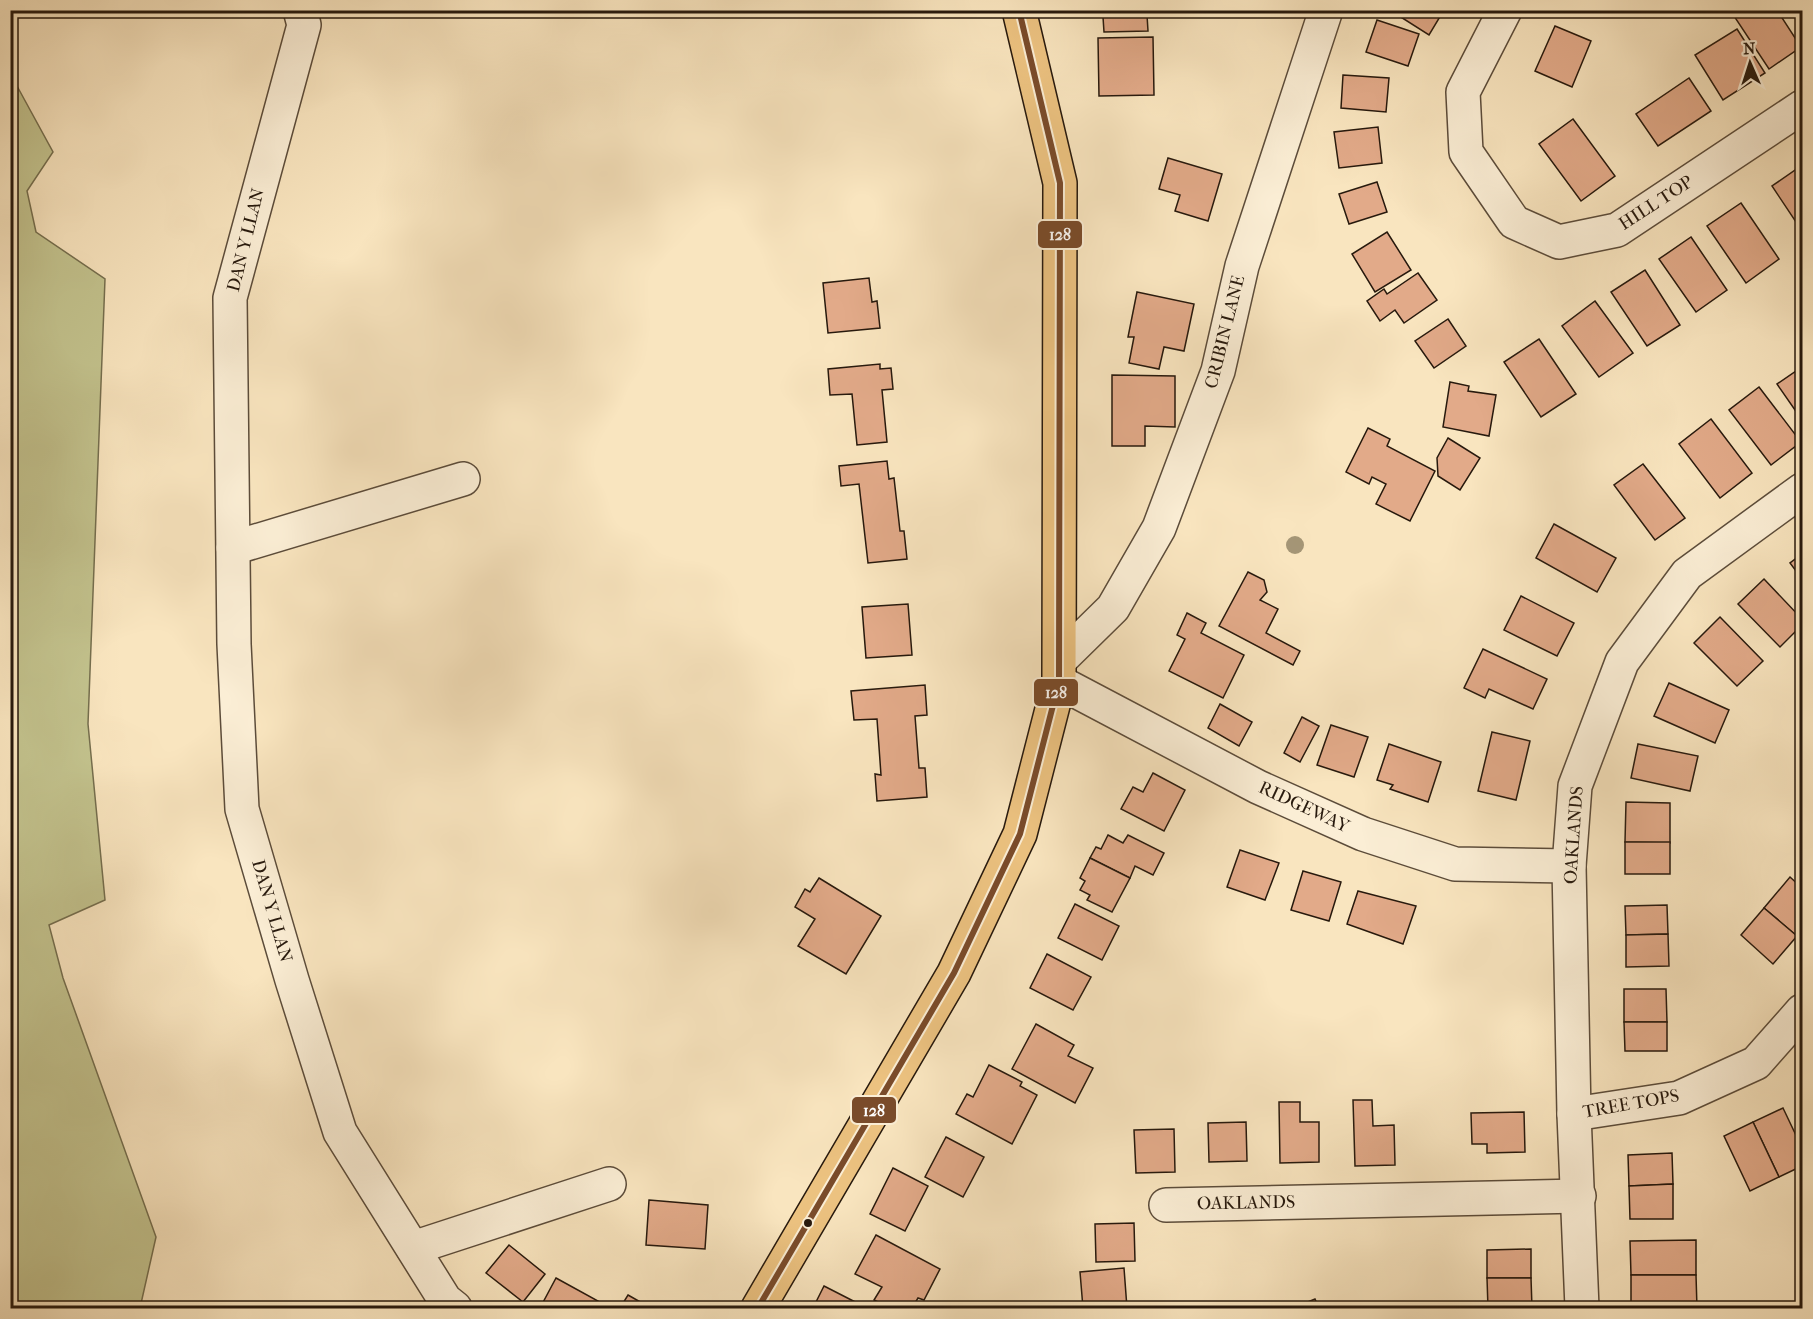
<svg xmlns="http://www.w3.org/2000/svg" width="1813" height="1319" font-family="'IM FELL French Canon',serif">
  <rect width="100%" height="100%" fill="#f9e5bf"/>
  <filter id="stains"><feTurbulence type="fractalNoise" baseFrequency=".00333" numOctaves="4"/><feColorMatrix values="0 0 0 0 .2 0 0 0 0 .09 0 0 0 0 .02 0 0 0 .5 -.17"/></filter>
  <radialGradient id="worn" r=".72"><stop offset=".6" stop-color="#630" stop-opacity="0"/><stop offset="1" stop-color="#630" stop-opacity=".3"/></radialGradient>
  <path fill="#c3c38e" stroke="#756e4e" stroke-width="1.5" d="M11,75L53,152L27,191L36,232L105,279L88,724L105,900L49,925L63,978L156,1237L140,1308H11Z"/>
  <g fill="#e2aa89" stroke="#27190d" stroke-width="1.5">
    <path d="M1399,10H1444L1429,35L1396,14Z"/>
    <path d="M1736,10H1777L1801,47L1769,69L1732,13Z"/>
    <path d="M1147,15L1148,31L1104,32L1103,17Z"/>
    <path d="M1377,20L1419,34L1408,66L1366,52Z"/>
    <path d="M1555,26L1591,41L1572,87L1535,71Z"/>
    <path d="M1737,29L1765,73L1723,100L1695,55Z"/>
    <path d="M1153,37L1154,95L1099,96L1098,38Z"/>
    <path d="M1343,75L1389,78L1386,112L1341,108Z"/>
    <path d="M1689,78L1711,111L1658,146L1636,114Z"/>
    <path d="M1573,119L1615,176L1581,201L1539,144Z"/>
    <path d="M1378,127L1382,163L1339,168L1334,132Z"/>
    <path d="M1168,158L1222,174L1208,221L1175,211L1180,195L1159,189Z"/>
    <path d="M1801,166L1802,169V231L1772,186Z"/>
    <path d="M1377,182L1387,212L1349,224L1339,194Z"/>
    <path d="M1741,203L1779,259L1746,283L1707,226Z"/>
    <path d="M1387,232L1411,270L1375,292L1352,254Z"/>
    <path d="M1691,237L1727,290L1696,312L1659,259Z"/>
    <path d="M1645,270L1680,325L1647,346L1611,292Z"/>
    <path d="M1418,273L1437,300L1404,323L1395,310L1380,321L1367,301L1384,289L1387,294Z"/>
    <path d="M869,278L872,302L877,301L880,328L828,333L823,283Z"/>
    <path d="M1137,292L1194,304L1184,351L1164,347L1159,369L1129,363L1134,337H1128Z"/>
    <path d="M1595,301L1633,353L1599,377L1562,326Z"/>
    <path d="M1448,319L1466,346L1434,368L1415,341Z"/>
    <path d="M1539,339L1576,394L1541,417L1504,362Z"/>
    <path d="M880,364V369L891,368L893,389L882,390L887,442L857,445L852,394L830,395L828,369Z"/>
    <path d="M1802,367V420L1777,384Z"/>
    <path d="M1112,375L1175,376V427L1145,426V446H1112Z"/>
    <path d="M1450,382L1469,386L1468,391L1496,395L1489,436L1443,427Z"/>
    <path d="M1759,387L1801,442L1771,465L1729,410Z"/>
    <path d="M1711,419L1752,473L1720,498L1679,444Z"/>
    <path d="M1368,428L1390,439L1387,446L1435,471L1410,521L1376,504L1386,484L1372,477L1369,484L1346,472Z"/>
    <path d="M1448,438L1480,458L1460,490L1438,476L1437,458Z"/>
    <path d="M887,461L889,479L894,478L900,531H904L907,559L868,563L859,484L841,486L839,466Z"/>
    <path d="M1643,464L1685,518L1655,540L1614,485Z"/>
    <path d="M1554,524L1616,558L1597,592L1536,558Z"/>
    <path d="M1802,554V579L1790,563Z"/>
    <path d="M1248,572L1264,580L1267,592L1260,600L1278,609L1266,633L1300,651L1293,665L1219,626Z"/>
    <path d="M1764,579L1802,619V625L1780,647L1738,604Z"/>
    <path d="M1521,596L1574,623L1557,656L1504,630Z"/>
    <path d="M908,604L912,655L866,658L862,607Z"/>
    <path d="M1187,613L1206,623L1201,633L1244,655L1223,698L1169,671L1185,639L1177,635Z"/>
    <path d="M1720,617L1763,661L1737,686L1694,643Z"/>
    <path d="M1483,649L1547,679L1533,709L1489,689L1485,698L1464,688Z"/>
    <path d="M1669,683L1729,710L1715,743L1654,716Z"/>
    <path d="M925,685L927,715L915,716L919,768H925L927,797L877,801L875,774L881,775L877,719L854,720L851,691Z"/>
    <path d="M1220,704L1252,722L1239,746L1208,728Z"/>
    <path d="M1302,717L1319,726L1300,762L1284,753Z"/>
    <path d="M1331,725L1368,737L1354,777L1317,765Z"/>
    <path d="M1492,732L1530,741L1516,800L1478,791Z"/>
    <path d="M1389,744L1441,762L1428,802L1390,789L1393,785L1377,780Z"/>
    <path d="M1638,744L1698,756L1690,791L1631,778Z"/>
    <path d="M1153,773L1185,790L1164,831L1121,809L1133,787L1143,792Z"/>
    <path d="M1626,802L1670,803V843L1625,842Z"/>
    <path d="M1108,835L1123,843L1128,835L1164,853L1153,875L1135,866L1130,878L1090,858L1096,847L1101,849Z"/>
    <rect x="1625" y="842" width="45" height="32"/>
    <path d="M1240,850L1279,863L1265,900L1227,887Z"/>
    <path d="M1090,858L1130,878L1112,912L1087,900L1090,895L1080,890L1085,881L1080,878Z"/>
    <path d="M1303,871L1341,882L1329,921L1291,910Z"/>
    <path d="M1790,877L1802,888V930L1797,936L1764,908Z"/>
    <path d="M819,878L881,916L846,974L798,946L815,919L795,907L805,889L810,892Z"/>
    <path d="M1358,891L1416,906L1403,944L1347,924Z"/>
    <path d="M1075,904L1119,926L1102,960L1058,938Z"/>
    <path d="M1667,905L1668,934L1626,935L1625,906Z"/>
    <path d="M1764,908L1797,936L1773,964L1741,935Z"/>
    <path d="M1668,934L1669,966L1626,967V935Z"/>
    <path d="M1047,954L1091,977L1073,1010L1030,988Z"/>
    <path d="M1624,989H1666L1667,1022H1624Z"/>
    <path d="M1624,1022H1667V1051H1625Z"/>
    <path d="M1036,1024L1074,1045L1068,1056L1093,1068L1075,1103L1012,1069Z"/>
    <path d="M989,1065L1022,1082L1020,1086L1037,1095L1012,1144L956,1114L967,1094L973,1097Z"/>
    <path d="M1353,1100H1372L1373,1126L1394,1125L1395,1165L1355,1166Z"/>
    <path d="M1279,1102H1300V1122H1319V1162L1280,1163Z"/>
    <path d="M1783,1108L1802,1148V1166L1779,1177L1753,1122Z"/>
    <path d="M1524,1112L1525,1152L1487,1153V1144H1472L1471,1113Z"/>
    <path d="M1246,1122L1247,1161L1209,1162L1208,1123Z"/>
    <path d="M1753,1122L1779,1177L1750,1191L1724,1136Z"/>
    <path d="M1174,1129L1175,1172L1136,1173L1134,1130Z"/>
    <path d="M946,1137L984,1157L963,1197L925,1177Z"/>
    <path d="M1672,1153L1673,1184L1629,1186L1628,1155Z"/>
    <path d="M893,1168L928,1186L905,1231L870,1214Z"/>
    <path d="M1673,1184V1219H1630L1629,1186Z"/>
    <path d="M649,1200L708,1205L705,1249L646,1245Z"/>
    <path d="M1134,1223L1135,1261L1096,1262L1095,1224Z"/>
    <path d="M876,1235L940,1269L924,1300L918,1298L912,1308H890L874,1300L882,1287L855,1274Z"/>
    <path d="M1696,1240V1275H1631L1630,1241Z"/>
    <path d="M509,1245L545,1274L523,1302L486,1273Z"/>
    <path d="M1531,1249V1278H1487V1250Z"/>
    <path d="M1124,1268L1127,1308H1083L1080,1272Z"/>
    <path d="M1631,1275H1696L1697,1308H1631Z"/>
    <path d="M556,1278L598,1301L594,1308H540Z"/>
    <path d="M1487,1278H1531L1532,1308H1488Z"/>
    <path d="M824,1286L867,1308H813Z"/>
    <path d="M628,1295L651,1308H620Z"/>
    <path d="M1315,1299L1319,1308H1293Z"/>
  </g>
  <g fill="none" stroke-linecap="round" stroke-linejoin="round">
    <g stroke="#5c4c3a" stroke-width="36">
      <g id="minor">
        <path d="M300,10L304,25L230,298L234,644L242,809L292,980L340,1132L445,1300L455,1308"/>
        <path d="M1505,10L1463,92L1466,152L1514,222L1559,242L1617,230L1802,107"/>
        <path d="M233,548L463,479"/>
        <path d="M1060,660L1113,608L1159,528L1218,371L1242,266L1326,10"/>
        <path d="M1059,682L1258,787L1363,834L1455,864L1569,866"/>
        <path d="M1574,1114L1679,1098L1756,1063L1802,1011"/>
        <path d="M1166,1205L1579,1196"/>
        <path d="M413,1248L609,1184"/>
        <path d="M1582,1308L1574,1114L1569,866L1575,786L1622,662L1687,574L1802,490"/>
      </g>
    </g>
    <g stroke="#27190d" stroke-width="36">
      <path id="major" d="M758,1308L954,973L1020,834L1059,682L1060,183L1019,10"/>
    </g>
    <use href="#minor" stroke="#fbeed5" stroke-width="33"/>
    <use href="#major" stroke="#ecc280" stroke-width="33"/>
    <g stroke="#fbeed5" stroke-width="10">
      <path id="bus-1" d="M758,1308L954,973L1020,834L1059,682L1060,183L1019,10"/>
    </g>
    <use href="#bus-1" stroke="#7a4b2a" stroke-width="6"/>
  </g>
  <circle fill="#a49576" cx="1295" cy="545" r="9"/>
  <circle fill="#27190d" stroke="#fbeed5" stroke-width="2" cx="808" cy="1223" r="5"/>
  <g text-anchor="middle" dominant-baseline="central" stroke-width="6" stroke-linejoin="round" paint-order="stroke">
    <g font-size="18" fill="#27190d" stroke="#fbeed5">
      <text transform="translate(1656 203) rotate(-33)">HILL TOP</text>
      <text transform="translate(246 240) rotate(-76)">DAN Y LLAN</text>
      <text transform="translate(1225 332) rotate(-76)">CRIBIN LANE</text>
      <text transform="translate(1304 807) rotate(25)">RIDGEWAY</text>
      <text transform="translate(1574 835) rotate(-86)">OAKLANDS</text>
      <text transform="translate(272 911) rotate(74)">DAN Y LLAN</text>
      <text transform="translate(1631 1104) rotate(-10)">TREE TOPS</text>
      <text transform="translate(1246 1203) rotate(-1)">OAKLANDS</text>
    </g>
  </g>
  <g stroke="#fbeed5" stroke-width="2">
    <rect x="1037" y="220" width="46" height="29" rx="6" fill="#7a4b2a"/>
    <rect x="1033" y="678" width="46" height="29" rx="6" fill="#7a4b2a"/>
    <rect x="851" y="1096" width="46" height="28" rx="6" fill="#7a4b2a"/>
  </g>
  <g font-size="16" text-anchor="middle" font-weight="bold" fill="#fff">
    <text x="1060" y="240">128</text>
    <text x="1056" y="698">128</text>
    <text x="874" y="1116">128</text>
  </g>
  <rect width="1813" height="1319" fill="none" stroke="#f9e5bf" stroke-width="36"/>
  <rect x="12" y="12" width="1789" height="1295" fill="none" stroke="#27190d" stroke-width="3"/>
  <rect x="18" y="18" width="1777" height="1283" fill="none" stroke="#27190d" stroke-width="1.5"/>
  <g transform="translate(1750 63) rotate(357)" stroke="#fbeed5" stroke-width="4.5" paint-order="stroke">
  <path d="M0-4.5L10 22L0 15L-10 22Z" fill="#27190d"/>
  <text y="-9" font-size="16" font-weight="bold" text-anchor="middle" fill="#27190d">N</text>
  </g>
  <rect width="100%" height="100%" filter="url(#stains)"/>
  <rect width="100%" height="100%" fill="url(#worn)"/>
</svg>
